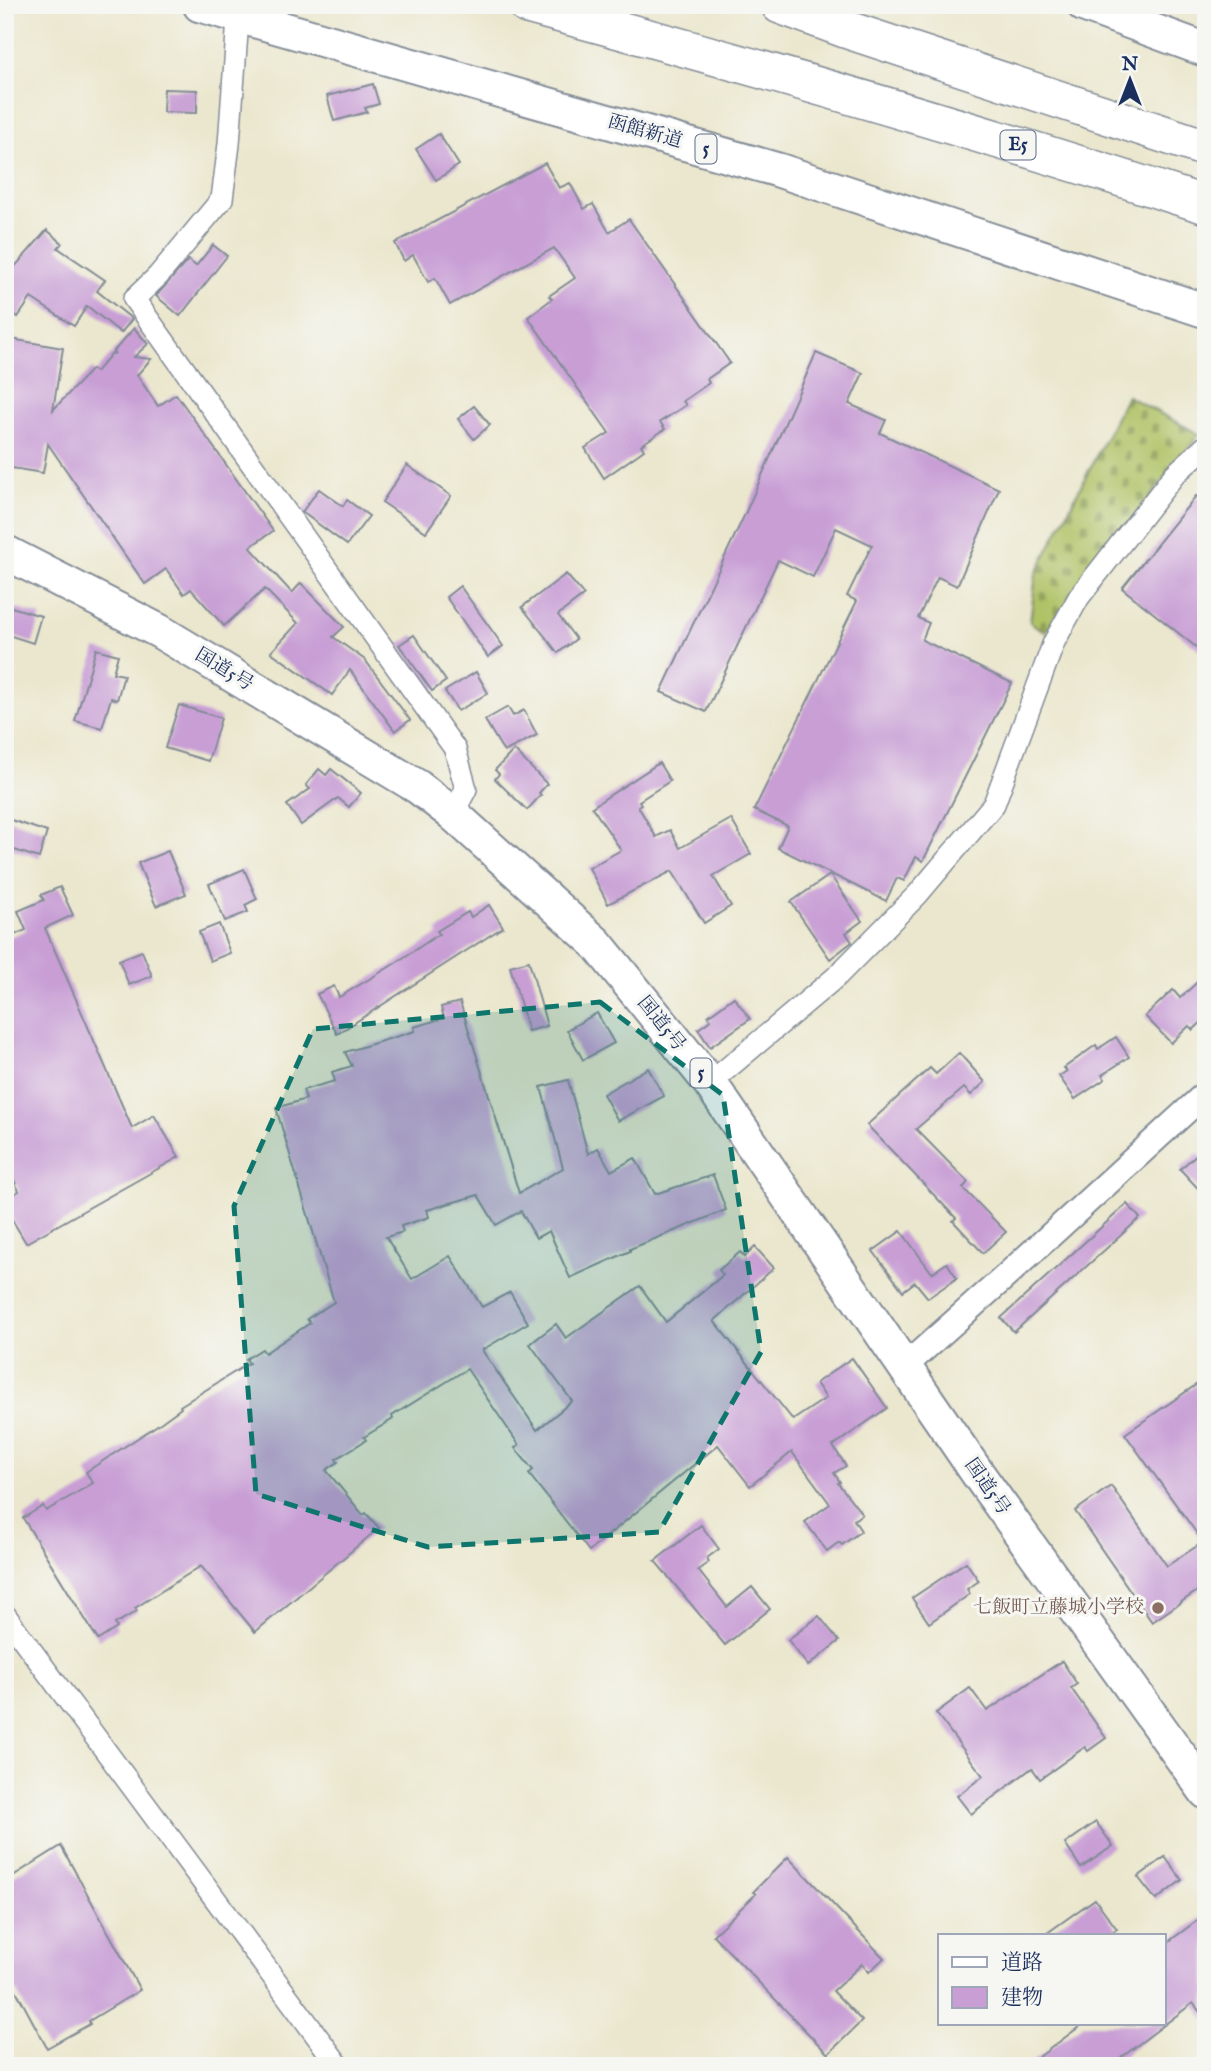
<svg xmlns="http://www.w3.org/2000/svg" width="1211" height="2071" font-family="'IM FELL English','Noto Serif JP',serif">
  <defs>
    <pattern id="cemetery-stones" width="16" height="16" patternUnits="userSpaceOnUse" patternTransform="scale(1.75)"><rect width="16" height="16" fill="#b0c266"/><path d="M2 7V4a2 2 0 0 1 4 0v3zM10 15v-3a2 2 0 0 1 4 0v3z" fill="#8e9e57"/></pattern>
  </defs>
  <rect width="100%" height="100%" fill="#f6f6f2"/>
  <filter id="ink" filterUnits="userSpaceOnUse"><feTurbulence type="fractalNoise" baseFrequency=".0143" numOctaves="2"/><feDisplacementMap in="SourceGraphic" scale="14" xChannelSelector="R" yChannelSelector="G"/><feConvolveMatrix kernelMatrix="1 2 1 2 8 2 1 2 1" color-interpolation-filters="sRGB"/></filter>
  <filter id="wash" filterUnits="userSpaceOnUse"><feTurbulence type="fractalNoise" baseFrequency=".00686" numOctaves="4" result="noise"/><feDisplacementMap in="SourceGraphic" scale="28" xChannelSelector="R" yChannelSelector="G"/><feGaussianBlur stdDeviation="1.57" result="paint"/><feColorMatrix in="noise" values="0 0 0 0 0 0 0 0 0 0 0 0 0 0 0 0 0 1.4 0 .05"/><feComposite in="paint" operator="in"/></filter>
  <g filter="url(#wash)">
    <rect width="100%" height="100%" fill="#ebe7ce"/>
    <path fill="url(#cemetery-stones)" stroke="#667862" stroke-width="2" d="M1127,396L1199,434L1045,632L1030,622L1036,574Z"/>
    <g id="blocks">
      <g fill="#c89ed5">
        <path d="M373,84L379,104L365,108L367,112L334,121L327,96Z"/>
        <path d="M164,89L197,90V113L163,112Z"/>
        <path d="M439,134L459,165L436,180L416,149Z"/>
        <path d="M545,163L559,188L570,183L584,209L593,204L609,232L629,219L730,363L707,379L709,383L683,401L686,405L660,422L665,429L641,445L644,450L604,478L585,448L609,433L528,317L552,299L549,296L575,278L554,248L450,305L435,278L428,282L413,255L404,261L395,243Z"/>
        <path d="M47,230L62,243L58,248L105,280L97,291L132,319L121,333L87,306L74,326L31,298L18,317L5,308V278Z"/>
        <path d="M213,245L227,256L180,316L156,296L188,260L196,266Z"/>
        <path d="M134,328L148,344L134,357L151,359L137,375L158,406L176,394L273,531L250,547L292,593L301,583L344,627L333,637L365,660L410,720L395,731L350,670L332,695L271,652L298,623L265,589L224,626L191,589L184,594L166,569L145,584L48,444L43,473L5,467V338L63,348L53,410L92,369L96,372L112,353L115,354L113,352Z"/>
        <path d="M816,353L863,373L849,404L886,420L880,433L999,489L957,586L938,577L918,618L929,623L922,640L1012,683L923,861L916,857L904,881L897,878L886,901L778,848L788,826L754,810L857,601L847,596L872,545L836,528L813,577L778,560L706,712L661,692L745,514Z"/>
        <path d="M474,406L490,425L474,439L458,419Z"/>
        <path d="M407,465L451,496L426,532L382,502Z"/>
        <path d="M319,489L343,506L347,500L369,516L347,545L302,512Z"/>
        <path d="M1196,496L1206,504V655L1122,588Z"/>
        <path d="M566,574L584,595L558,615L576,639L558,653L522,607Z"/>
        <path d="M460,586L503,646L488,657L446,597Z"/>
        <path d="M5,605L41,616L33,643L5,634Z"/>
        <path d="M414,635L446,681L432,691L399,645Z"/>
        <path d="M96,649L118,655L113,673L124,675L117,700L111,698L102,728L75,721Z"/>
        <path d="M476,672L488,693L458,711L445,691Z"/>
        <path d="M179,705L221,718L208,761L165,748Z"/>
        <path d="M508,707L513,716L524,710L537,735L504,752L485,720Z"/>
        <path d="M514,750L547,784L539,793L541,795L527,810L495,779L499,774L495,770Z"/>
        <path d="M659,763L670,781L639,801L641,804L638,806L656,837L670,830L680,848L731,819L751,854L713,876L731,906L704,923L672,871L608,904L589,868L621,850L592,807Z"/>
        <path d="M319,769L326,775L331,769L361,793L349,807L338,798L301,825L287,805L310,789L306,785Z"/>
        <path d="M5,818L47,832L39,858L5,847Z"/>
        <path d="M168,851L186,894L156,906L138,863Z"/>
        <path d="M244,869L257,899L245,905L248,912L225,921L209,884Z"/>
        <path d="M830,875L862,921L846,933L852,942L830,959L791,902Z"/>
        <path d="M60,887L73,915L45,928L132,1128L154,1115L179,1157L26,1243L5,1208V1200L19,1191L5,1160V939L26,930L18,911L44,900L41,895Z"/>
        <path d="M489,905L503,927L337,1034L317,994L334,986L339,997L391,966L439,934L437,931L468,912L471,917Z"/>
        <path d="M219,924L230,953L210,961L199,932Z"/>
        <path d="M142,951L152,976L129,985L119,960Z"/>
        <path d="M529,961L547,1026L528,1031L510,966Z"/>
        <path d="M1206,974V1018L1193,1030L1189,1026L1171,1043L1145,1016L1173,990L1180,998Z"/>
        <path d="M734,997L750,1019L710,1047L698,1029L711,1020L708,1016Z"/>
        <path d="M460,1002L519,1193L563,1168L541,1087L568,1080L588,1154L598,1148L611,1171L635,1158L655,1194L713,1175L726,1210L630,1249V1251L570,1278L549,1231L536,1238L521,1211L496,1225L478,1195L427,1210L429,1217L401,1226L403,1232L386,1237L412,1279L450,1256L482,1307L510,1292L528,1323L482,1350L537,1430L572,1401L530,1344L556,1324L566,1338L640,1286L666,1322L723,1275L719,1270L740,1252L745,1257L755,1247L774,1268L714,1321L793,1420L826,1398L816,1383L852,1358L887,1408L833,1446L846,1466L834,1473L840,1482L838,1483L862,1514L854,1520L861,1531L842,1545L839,1542L827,1551L805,1522L830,1504L792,1452L750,1486L718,1445L589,1551L529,1474L533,1470L515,1448L519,1445L467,1369L392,1416L393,1419L364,1437L366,1440L336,1459L338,1462L326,1470L363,1515L366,1513L379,1528L255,1632L201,1566L135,1608L137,1611L115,1624L117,1628L98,1640L23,1518L43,1506L46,1511L93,1483L86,1472L159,1424L181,1408L180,1406L249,1363L246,1359L262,1349L265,1353L310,1323L307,1319L334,1302L276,1108L306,1099L303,1090L335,1081L332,1072L352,1066L345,1052L415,1031L414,1027L444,1018L441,1007Z"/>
        <path d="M597,1013L614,1043L583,1060L567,1030Z"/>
        <path d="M1116,1037L1129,1057L1102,1075L1105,1079L1075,1099L1059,1076L1067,1071L1064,1068L1096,1045L1098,1049Z"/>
        <path d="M959,1053L985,1082L971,1095L964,1088L916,1129L968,1182L963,1188L1006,1232L983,1253L953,1221L956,1218L867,1125L930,1068L936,1074Z"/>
        <path d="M648,1068L664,1096L618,1121L603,1094Z"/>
        <path d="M1198,1153L1206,1162V1197L1180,1169Z"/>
        <path d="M1127,1204L1140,1218L1014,1332L1001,1318Z"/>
        <path d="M901,1231L932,1273L947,1263L957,1278L928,1298L915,1282L903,1291L873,1251Z"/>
        <path d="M1206,1378V1585L1152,1622L1075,1511L1111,1486L1167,1566L1203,1542L1125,1434Z"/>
        <path d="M701,1525L719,1549L707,1558L709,1562L698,1570L727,1607L752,1587L770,1609L725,1645L655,1561Z"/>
        <path d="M966,1562L979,1581L967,1589L970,1594L929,1623L912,1598Z"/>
        <path d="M819,1616L839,1641L808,1666L788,1640Z"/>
        <path d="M1062,1661L1077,1684L1071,1688L1106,1738L1088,1751L1085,1747L1040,1779L1032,1768L971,1814L957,1796L983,1776L936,1713L970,1688L987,1711Z"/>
        <path d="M1096,1822L1113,1846L1081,1868L1065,1844Z"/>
        <path d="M61,1846L140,1990L89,2021L90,2024L47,2048L5,1970V1881Z"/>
        <path d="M788,1857L884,1958L869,1972L862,1964L833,1991L862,2021L828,2054L713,1935L756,1894L753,1892Z"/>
        <path d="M1165,1857L1182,1880L1156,1900L1138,1877Z"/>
        <path d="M1095,1899L1117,1929L1107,1936H1043Z"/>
        <path d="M1206,1914V2020L1193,2003L1110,2066H1027L1083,2024H1164V1945Z"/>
      </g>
    </g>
  </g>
  <g filter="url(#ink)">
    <use href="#blocks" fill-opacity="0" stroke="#838b96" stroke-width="2"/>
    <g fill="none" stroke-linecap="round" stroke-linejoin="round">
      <g stroke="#838b96" stroke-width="24">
        <g id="minor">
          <path d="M239,5L229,144L222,199L158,276L134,299L455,749L466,789L453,814"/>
          <path d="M710,1083L836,977L918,894L994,804L1054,642L1079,597L1175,474L1206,446"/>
          <path d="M5,1615L339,2066"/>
        </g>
      </g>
      <g stroke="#838b96" stroke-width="28">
        <path id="tertiary" d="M905,1366L1007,1275L1206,1093"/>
      </g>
      <g stroke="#838b96" stroke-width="37">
        <g id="trunk">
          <path d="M200,5L778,170L1206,311"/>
          <path d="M1084,5L1206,50"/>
          <path d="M5,552L159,631L418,787L453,814L596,943L710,1083L978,1474L1206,1792"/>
        </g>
      </g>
      <g stroke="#838b96" stroke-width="40">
        <g id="motorway">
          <path d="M527,5C755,66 981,132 1206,205"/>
          <path d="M780,5L845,29L1206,148"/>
        </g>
      </g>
      <use href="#minor" stroke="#fff" stroke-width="21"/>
      <use href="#tertiary" stroke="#fff" stroke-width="24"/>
      <use href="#trunk" stroke="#fff" stroke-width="33"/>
      <use href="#motorway" stroke="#fff" stroke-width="37"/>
    </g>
  </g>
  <path fill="#0f766e" fill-opacity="0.2" stroke="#0f766e" stroke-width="5" stroke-dasharray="14 9" stroke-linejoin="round" d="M600,1002L723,1095L761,1352L659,1532L428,1547L256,1494L234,1206L313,1029Z"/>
  <circle fill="#8d6e63" stroke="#f6f6f2" stroke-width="2.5" cx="1158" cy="1608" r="7"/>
  <g text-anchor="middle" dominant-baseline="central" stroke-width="6" stroke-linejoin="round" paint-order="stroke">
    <g fill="#f6f6f2" stroke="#5d6b8a" stroke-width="2">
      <rect x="1000.5" y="130.5" width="35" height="29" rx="5"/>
      <rect x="695.5" y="134.5" width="21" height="29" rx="5"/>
      <rect x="690.5" y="1058.5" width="21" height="29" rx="5"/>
    </g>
    <g font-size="18" font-weight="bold" fill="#1b2f5e">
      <text x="1018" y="145">E5</text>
      <text x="706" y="149">5</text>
      <text x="701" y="1073">5</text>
    </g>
    <g font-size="19" fill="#1b2f5e" stroke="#f6f6f2">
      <text transform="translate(645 132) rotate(16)">函館新道</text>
      <text transform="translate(224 670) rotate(31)">国道5号</text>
      <text transform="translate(661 1024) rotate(51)">国道5号</text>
      <text transform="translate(987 1487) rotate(55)">国道5号</text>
    </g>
    <g font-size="19" fill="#785e54" stroke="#f6f6f2" text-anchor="end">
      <text x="1144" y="1608">七飯町立藤城小学校</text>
    </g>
  </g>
  <rect width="1211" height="2071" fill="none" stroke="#f6f6f2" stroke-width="28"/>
  <rect x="938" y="1934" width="228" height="91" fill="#f6f6f2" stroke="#9ea6b7" stroke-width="2"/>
  <rect x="952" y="1957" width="35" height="10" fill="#ffffff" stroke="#9ea6b7" stroke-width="2"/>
  <text x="1001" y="1969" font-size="21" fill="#1b2f5e">道路</text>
  <rect x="952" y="1987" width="35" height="21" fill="#c89ed5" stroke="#9ea6b7" stroke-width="2"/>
  <text x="1001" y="2004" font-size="21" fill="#1b2f5e">建物</text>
  <g transform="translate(1130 80)" stroke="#f6f6f2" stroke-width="5" paint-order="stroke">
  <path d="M0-5L12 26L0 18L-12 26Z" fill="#1b2f5e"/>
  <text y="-10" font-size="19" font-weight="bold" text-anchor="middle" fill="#1b2f5e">N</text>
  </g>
</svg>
